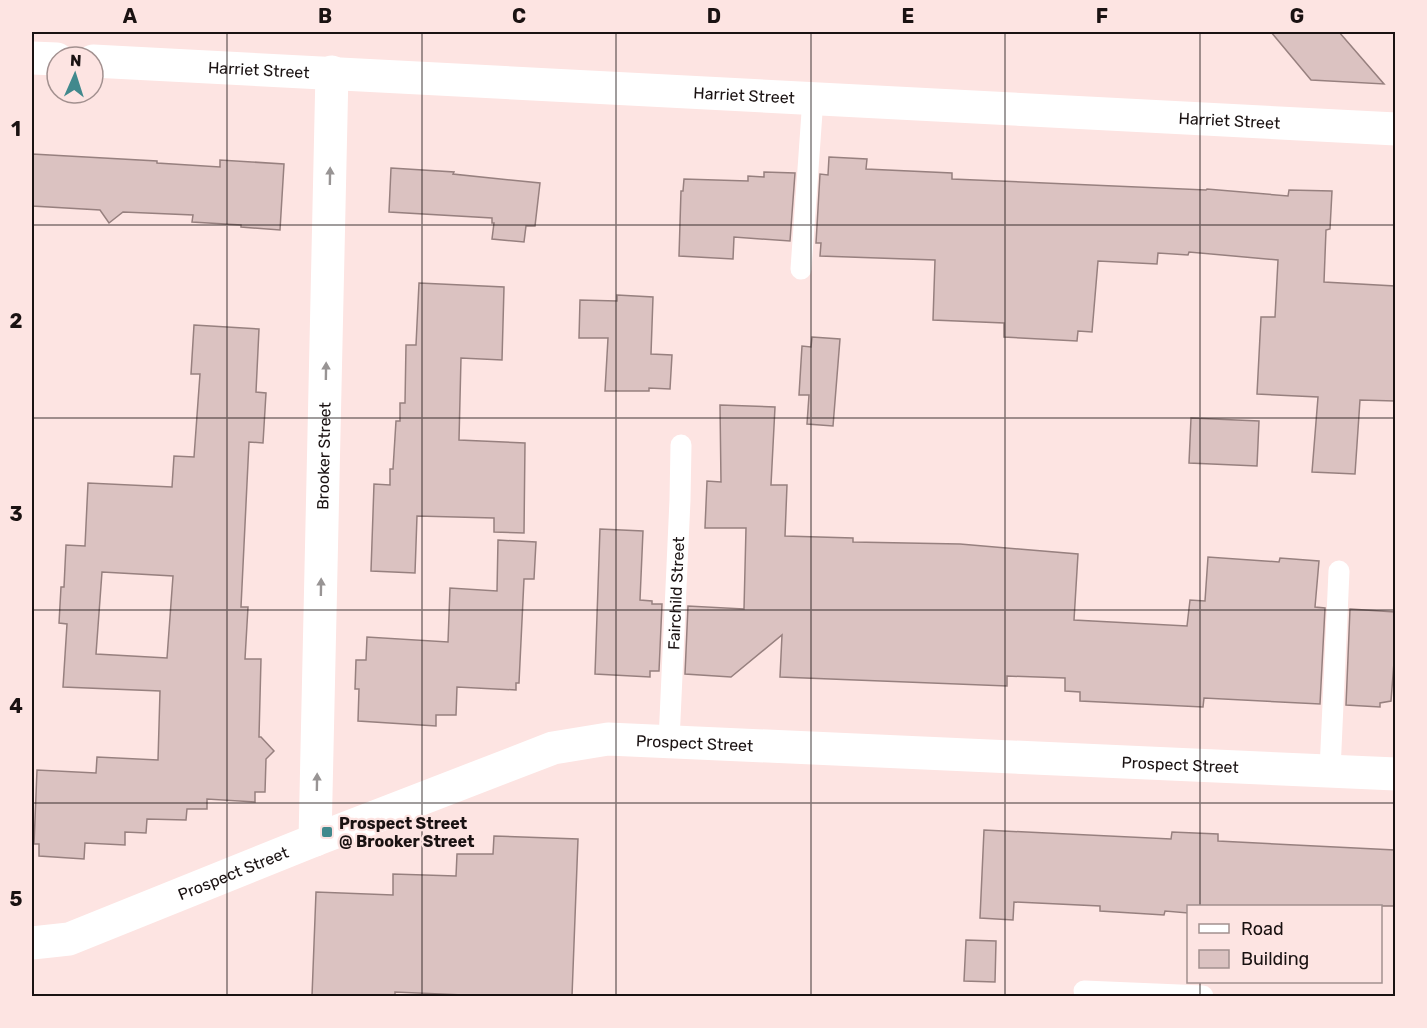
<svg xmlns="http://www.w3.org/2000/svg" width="1427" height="1028" font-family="Rubik,sans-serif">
  <rect width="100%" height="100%" fill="#fde4e2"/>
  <g fill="#dbc2c1" stroke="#97807f" stroke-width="1.5" fill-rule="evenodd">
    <path d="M1271,32H1339L1384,84L1311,80Z"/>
    <path d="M32,154L157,161V163L220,167V160L284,164L280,230L241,227V225L192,222L193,215L123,212L109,223L100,210L32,206Z"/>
    <path d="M829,157L867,159L866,169L952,173V179L1206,190L1207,189L1288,196L1289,190L1332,191L1330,229L1326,230L1324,282L1395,286V401L1360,400L1355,474L1312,472L1318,397L1257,394L1261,317H1275L1278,260L1189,252L1188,255L1158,253L1157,264L1098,261L1092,332L1078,331L1077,341L1004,337V323L933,320L935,260L820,256L821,243H816L820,174L828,175Z"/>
    <path d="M391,168L454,172L453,174L540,183L535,226H526L524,242L492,239L494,223H492V218L389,212Z"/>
    <path d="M764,172L795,173L790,241L734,237L733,259L679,256L681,191H683L684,179L748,181V176L764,177Z"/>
    <path d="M419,283L504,287L502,360L461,358L459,440L525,443L524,533L494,532V518L417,516L415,573L371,571L374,484L390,485V469H393L396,421H400V403H405L406,345H416Z"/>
    <path d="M617,295L653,297L651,354L672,355L670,389L649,388V391H605L608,338H579L580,300L617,301Z"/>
    <path d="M194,325L259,329L256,392L266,393L263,443L249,442L241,607H248L245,659H261L259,737H261L274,751L266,759L265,792H255V802L207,799V809H187L186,820L147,819L146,833L125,832V845L85,843L84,859L39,856V844H34L37,770L96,773L97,757L158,760L160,691L63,687L67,624L59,623L61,587H64L66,545L85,546L88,483L172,487L174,456L194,457L200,374H191ZM102,572L173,576L167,658L96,654Z"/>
    <path d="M812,337L840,339L833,426L807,424L809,395H799L802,346L811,347Z"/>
    <path d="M720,405L775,407L771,485H787L785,536L853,538V542L960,544L1078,554L1074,620L1187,626L1190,600L1205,601L1208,557L1279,562L1280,558L1319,561L1315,607L1325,608L1320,704L1204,698L1203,707L1080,701V692L1065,691V678L1007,676V686L780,677L782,635L731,677L685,674L688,606L744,609L746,528H705L707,481L721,482Z"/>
    <path d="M1191,418L1259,421L1257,466L1189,463Z"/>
    <path d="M600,529L643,531L640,600L652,601V604H662L659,671H650V677L595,674Z"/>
    <path d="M498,540L536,542L534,579H524L519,683H516V690L457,687L456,715H436V726L358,721L359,689H355L356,660H366L367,637L448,642L450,588L497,591Z"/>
    <path d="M1350,609L1395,612V662H1394L1391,701L1380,703V707L1346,705Z"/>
    <path d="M984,830L1171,839L1172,832L1218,834V841L1395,850V906H1188V913L1165,911L1164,915L1100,911V906L1014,902L1013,920L980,918Z"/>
    <path d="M494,836L578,839L572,996H487L395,992V996H312L316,892L393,895V874L456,876L457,854H493Z"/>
    <path d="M966,940L996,941L995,982L964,981Z"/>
  </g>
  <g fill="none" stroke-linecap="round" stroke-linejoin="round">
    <g stroke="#fff" stroke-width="21">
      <path d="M801,269L813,98"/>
      <path id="s1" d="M669,741L680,500L681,445"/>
      <path d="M1330,771L1339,571"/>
      <path d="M1084,991L1203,996"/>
    </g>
    <g stroke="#fff" stroke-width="33">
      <path d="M32,58L57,59"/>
      <path id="s2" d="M93,61L1396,129"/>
      <path id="s3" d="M315,840L332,72"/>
      <path id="s4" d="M32,943L69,939L315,840L553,748L608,739L1396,774"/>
    </g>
  </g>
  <defs><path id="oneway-solid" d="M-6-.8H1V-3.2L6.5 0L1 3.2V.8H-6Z" transform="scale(1.5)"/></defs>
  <g fill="#989494">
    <use href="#oneway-solid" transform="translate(330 176) rotate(-89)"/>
    <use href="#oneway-solid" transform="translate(326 371) rotate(-89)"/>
    <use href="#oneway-solid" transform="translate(321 587) rotate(-89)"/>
    <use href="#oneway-solid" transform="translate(317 782) rotate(-89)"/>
  </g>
  <path fill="none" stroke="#1a1212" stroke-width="1.5" stroke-opacity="0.55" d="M227,32V996M422,32V996M616,32V996M811,32V996M1005,32V996M1200,32V906M32,225H1396M32,418H1396M32,610H1396M32,803H1396M1200,982V996"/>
  <rect fill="#41898d" stroke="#fde4e2" stroke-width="2" x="321" y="826" width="12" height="12" rx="3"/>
  <g text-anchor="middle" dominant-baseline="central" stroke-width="4.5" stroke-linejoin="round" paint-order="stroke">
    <g font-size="16" fill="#1a1212" stroke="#fde4e2">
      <text stroke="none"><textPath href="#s2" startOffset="166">Harriet Street</textPath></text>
      <text stroke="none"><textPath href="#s2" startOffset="652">Harriet Street</textPath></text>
      <text stroke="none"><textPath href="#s2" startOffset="1138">Harriet Street</textPath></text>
      <text stroke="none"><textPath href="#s3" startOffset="384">Brooker Street</textPath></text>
      <text stroke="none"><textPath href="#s1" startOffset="148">Fairchild Street</textPath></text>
      <text stroke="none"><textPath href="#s4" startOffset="700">Prospect Street</textPath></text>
      <text stroke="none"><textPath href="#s4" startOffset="1186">Prospect Street</textPath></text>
      <text stroke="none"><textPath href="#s4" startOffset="214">Prospect Street</textPath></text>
    </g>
    <g font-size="16" font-weight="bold" fill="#1a1212" stroke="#fde4e2" text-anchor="start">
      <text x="339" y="823">Prospect Street<tspan x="339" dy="18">@ Brooker Street</tspan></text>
    </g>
  </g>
  <rect width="1427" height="1028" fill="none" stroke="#fde4e2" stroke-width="66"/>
  <rect x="1187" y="905" width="195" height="78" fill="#fde4e2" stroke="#a2908f" stroke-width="1.5"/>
  <rect x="1199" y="924" width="30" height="9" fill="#ffffff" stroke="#a2908f" stroke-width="1.5"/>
  <text x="1241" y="935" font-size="18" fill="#1a1212">Road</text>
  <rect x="1199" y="950" width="30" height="18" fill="#dbc2c1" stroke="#a2908f" stroke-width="1.5"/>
  <text x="1241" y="965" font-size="18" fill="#1a1212">Building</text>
  <g transform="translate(75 75) rotate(3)"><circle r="28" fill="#fde4e2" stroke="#a2908f" stroke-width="1.5"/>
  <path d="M0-4.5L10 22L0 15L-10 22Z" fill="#41898d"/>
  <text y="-9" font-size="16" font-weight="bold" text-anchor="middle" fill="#1a1212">N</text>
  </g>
  <rect x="33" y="33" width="1361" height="962" fill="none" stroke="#1a1212" stroke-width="2"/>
  <g font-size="20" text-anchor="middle" font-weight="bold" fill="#1a1212">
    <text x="130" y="23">A</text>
    <text x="325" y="23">B</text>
    <text x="519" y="23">C</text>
    <text x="714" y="23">D</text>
    <text x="908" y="23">E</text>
    <text x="1102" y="23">F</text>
    <text x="1297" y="23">G</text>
    <text x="16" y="136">1</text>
    <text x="16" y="328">2</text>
    <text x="16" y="521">3</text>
    <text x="16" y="713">4</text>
    <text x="16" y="906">5</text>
  </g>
</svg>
